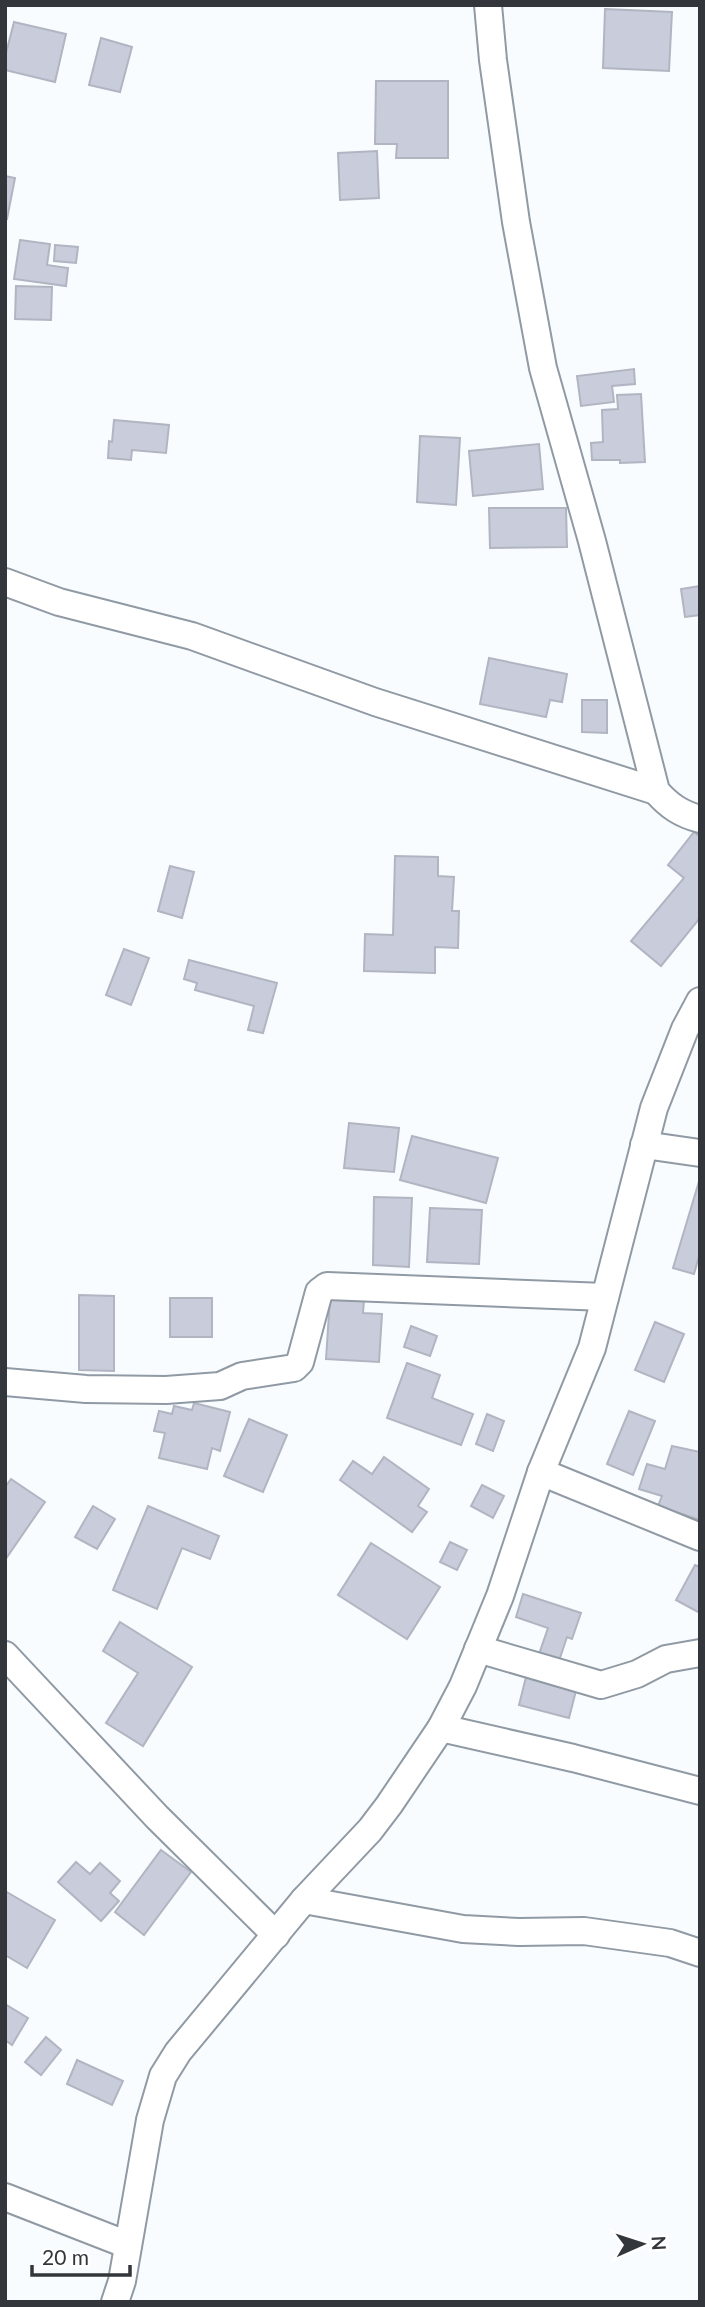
<svg xmlns="http://www.w3.org/2000/svg" width="705" height="2307" font-family="Lato,sans-serif">
  <rect width="100%" height="100%" fill="#f9fcfe"/>
  <g fill="#c9cddb" stroke="#b1b5c2" stroke-width="2">
    <path d="M605,9L672,12L669,71L603,68Z"/>
    <path d="M14,22L66,34L55,82L5,70V57Z"/>
    <path d="M101,38L132,47L120,92L89,85Z"/>
    <path d="M376,81H448V158H396L397,144H375Z"/>
    <path d="M377,151L379,198L340,200L338,153Z"/>
    <path d="M5,176L15,178L7,219H5Z"/>
    <path d="M20,240L50,244L47,265L68,268L66,286L14,279Z"/>
    <path d="M55,245L78,247L76,263L54,261Z"/>
    <path d="M16,286L52,287L51,320L15,319Z"/>
    <path d="M634,369L635,384L612,386L614,402L581,406L577,376Z"/>
    <path d="M641,394L645,462L620,463V460H592L591,443L603,442L602,410L618,409L617,395Z"/>
    <path d="M114,420L169,425L166,453L132,450L131,460L108,458L109,441L112,442Z"/>
    <path d="M420,436L460,438L456,505L417,502Z"/>
    <path d="M539,444L543,489L473,496L469,451Z"/>
    <path d="M489,508H566L567,547L490,548Z"/>
    <path d="M700,586V615L685,617L681,589Z"/>
    <path d="M489,658L567,674L562,702L550,700L546,717L480,704Z"/>
    <path d="M582,700H607V733L582,732Z"/>
    <path d="M694,832L700,837V918L661,966L631,941L684,878L668,865Z"/>
    <path d="M395,856L438,857V876L454,877L452,911H459L458,948L435,947V973L364,971L365,934L393,935Z"/>
    <path d="M170,866L194,872L182,918L158,911Z"/>
    <path d="M124,949L149,958L131,1005L106,995Z"/>
    <path d="M189,960L277,983L263,1033L248,1030L254,1006L195,990L197,983L184,979Z"/>
    <path d="M349,1123L399,1128L394,1172L344,1168Z"/>
    <path d="M412,1136L498,1158L486,1203L400,1180Z"/>
    <path d="M700,1178V1253L694,1274L673,1268Z"/>
    <path d="M374,1197L412,1198L409,1267L373,1265Z"/>
    <path d="M430,1208L482,1210L479,1264L427,1262Z"/>
    <path d="M79,1295L114,1296V1371L79,1370Z"/>
    <rect x="170" y="1298" width="42" height="39"/>
    <path d="M330,1298L364,1300L363,1313L382,1314L379,1362L326,1359Z"/>
    <path d="M655,1322L684,1334L664,1382L635,1370Z"/>
    <path d="M411,1326L437,1336L430,1356L404,1347Z"/>
    <path d="M407,1363L440,1375L432,1398L473,1414L461,1445L387,1418Z"/>
    <path d="M194,1403L230,1412L220,1451L212,1448L207,1469L159,1458L165,1433L154,1431L159,1411L172,1414L174,1406L192,1410Z"/>
    <path d="M629,1411L655,1421L633,1475L607,1464Z"/>
    <path d="M487,1414L504,1421L493,1451L476,1444Z"/>
    <path d="M249,1419L287,1435L263,1492L224,1476Z"/>
    <path d="M672,1446L700,1452V1520L658,1506L662,1496L639,1489L647,1464L665,1469Z"/>
    <path d="M384,1457L429,1489L418,1506L427,1512L412,1532L340,1480L353,1461L372,1474Z"/>
    <path d="M11,1479L45,1502L5,1560V1487Z"/>
    <path d="M482,1485L504,1496L493,1518L471,1506Z"/>
    <path d="M93,1506L115,1519L97,1549L75,1537Z"/>
    <path d="M148,1506L219,1536L210,1559L182,1548L157,1609L113,1590Z"/>
    <path d="M450,1542L467,1550L457,1570L440,1562Z"/>
    <path d="M371,1543L440,1587L407,1639L338,1595Z"/>
    <path d="M695,1565L700,1567V1613L676,1600Z"/>
    <path d="M523,1594L581,1613L572,1639L567,1637L558,1664L538,1657L548,1628L516,1617Z"/>
    <path d="M120,1622L192,1667L143,1746L106,1723L138,1673L103,1651Z"/>
    <path d="M528,1669L578,1683L569,1718L519,1705Z"/>
    <path d="M161,1850L191,1872L144,1935L115,1912Z"/>
    <path d="M76,1862L90,1874L100,1863L120,1881L110,1893L119,1901L101,1921L58,1882Z"/>
    <path d="M5,1891L55,1920L27,1968L5,1955Z"/>
    <path d="M5,2004L28,2018L12,2045L5,2040Z"/>
    <path d="M46,2037L61,2050L41,2075L25,2062Z"/>
    <path d="M77,2060L123,2081L112,2105L67,2084Z"/>
  </g>
  <g fill="none" stroke-linecap="round" stroke-linejoin="round">
    <g stroke="#909aa4" stroke-width="30">
      <g id="street">
        <path d="M488,5L493,60L516,222L543,368L592,541L656,791C669,806 681,814 700,819"/>
        <path d="M5,582L59,602L192,636L375,702L656,791"/>
        <path d="M644,1145L700,1153"/>
        <path d="M5,1382L86,1389L166,1390L220,1386L242,1376L294,1368L300,1362L319,1292L327,1286L605,1297"/>
        <path d="M541,1472L700,1537"/>
        <path d="M478,1649L601,1685L637,1674L666,1659L700,1653"/>
        <path d="M5,1655L157,1817L276,1935"/>
        <path d="M441,1728L573,1758L700,1791"/>
        <path d="M304,1900L463,1929L519,1932L584,1931L670,1943L700,1953"/>
        <path d="M5,2197L128,2245"/>
        <path d="M115,2302L122,2281L150,2120L163,2076L178,2052L304,1900L370,1830L389,1805L441,1728L463,1686L500,1596L541,1472L592,1348L654,1108L685,1029L700,1001"/>
      </g>
    </g>
    <use href="#street" stroke="#fff" stroke-width="26"/>
  </g>
  <rect width="705" height="2307" fill="none" stroke="#33373b" stroke-width="14"/>
  <g transform="translate(642 2244) rotate(87)" stroke="#ffffff" stroke-width="5" paint-order="stroke">
  <path d="M0-5L12 26L0 18L-12 26Z" fill="#33373b"/>
  <text y="-10" font-size="19" font-weight="bold" text-anchor="middle" fill="#33373b">N</text>
  </g>
  <path d="M32 2265v10h98v-10" fill="none" stroke="#33373b" stroke-width="3.5"/>
  <text x="42" y="2265" font-size="21" fill="#33373b" stroke="#ffffff" stroke-width="5" paint-order="stroke">20 m</text>
</svg>
